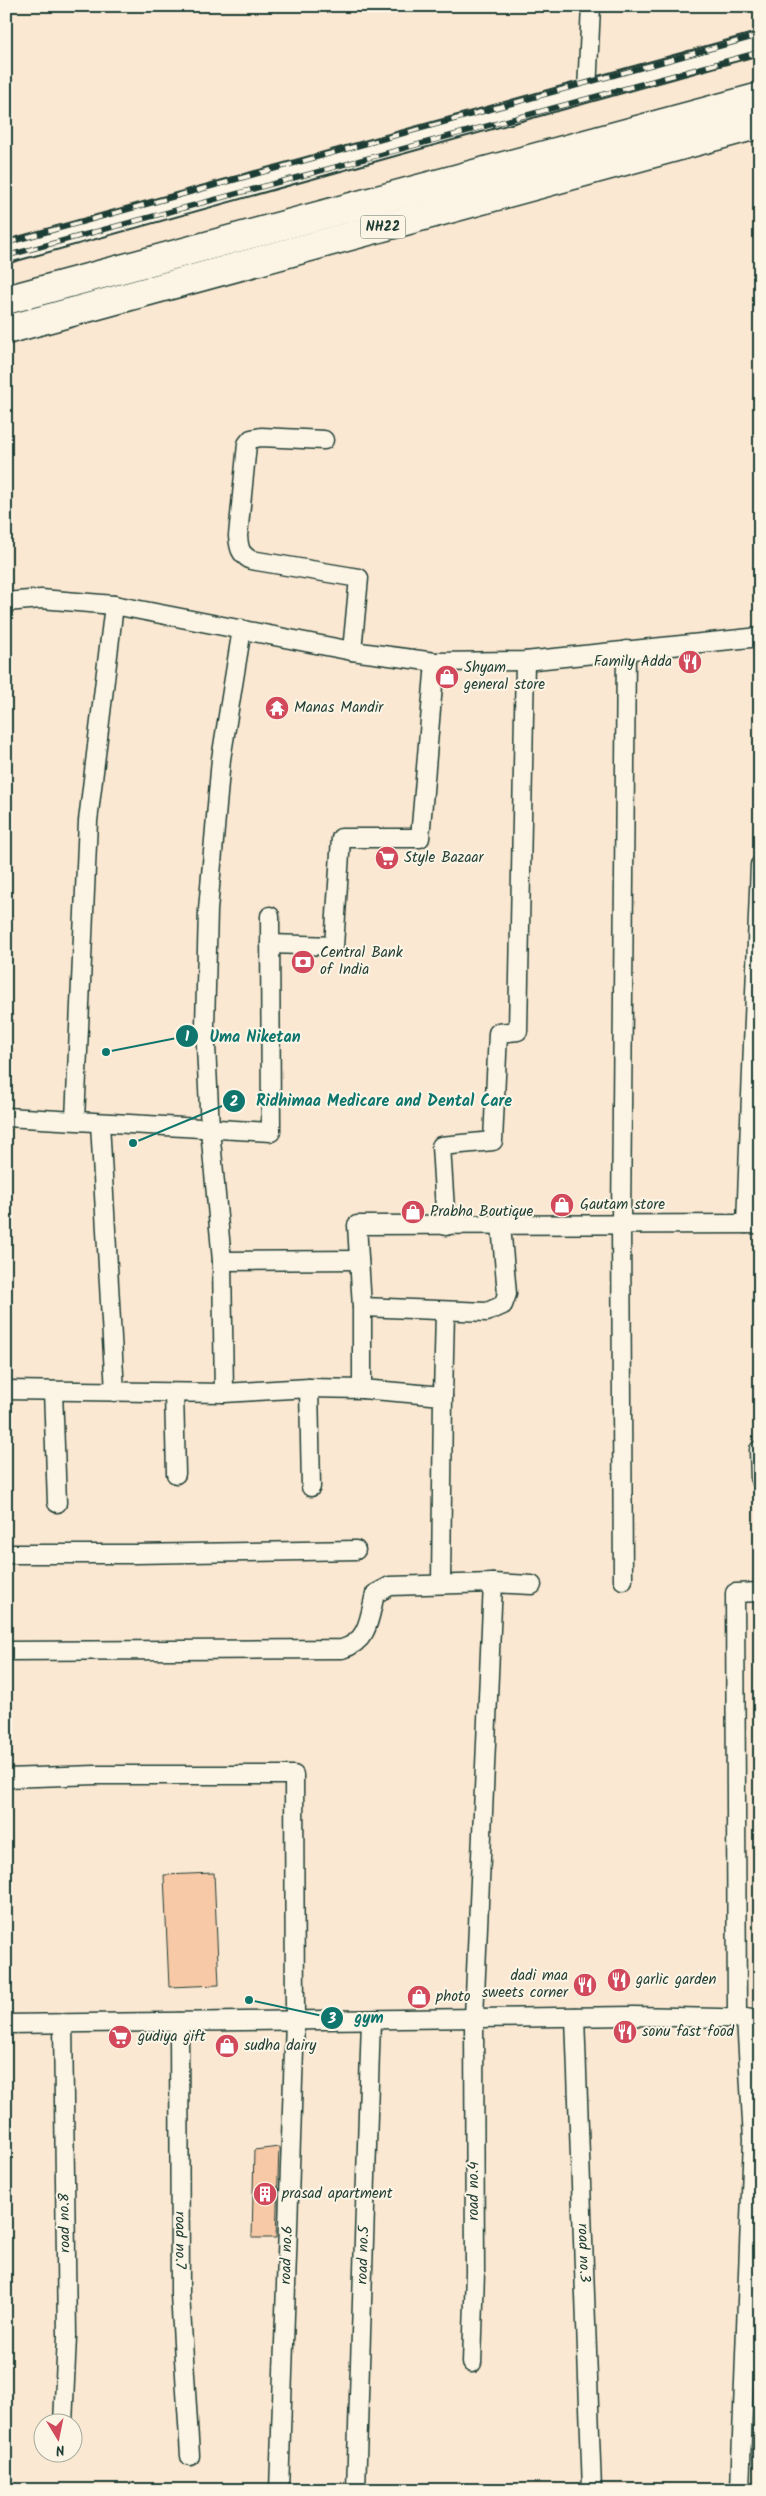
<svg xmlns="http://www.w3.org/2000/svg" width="766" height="2496" font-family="Kalam,sans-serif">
  <rect width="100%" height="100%" fill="#fbe8d2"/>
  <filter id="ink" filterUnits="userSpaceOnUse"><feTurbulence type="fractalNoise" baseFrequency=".02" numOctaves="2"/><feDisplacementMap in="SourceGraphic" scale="10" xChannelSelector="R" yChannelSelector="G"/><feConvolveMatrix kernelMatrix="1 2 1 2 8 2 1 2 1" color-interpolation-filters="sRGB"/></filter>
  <g filter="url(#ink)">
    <g fill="#f8c9a7" stroke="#1f3d34">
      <path d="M214,1873L219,1985L169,1987L164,1875Z"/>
      <path d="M279,2147L276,2238H252L254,2150Z"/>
    </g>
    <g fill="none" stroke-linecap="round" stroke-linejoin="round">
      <g stroke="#1f3d34" stroke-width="21">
        <g id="minor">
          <path d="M587,91L591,6"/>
          <path d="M324,440L261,437L251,439L247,444L238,536C239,548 240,554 251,560L359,578L352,651"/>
          <path d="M6,602L41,599L114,605L352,651L435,662L525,661L760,637"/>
          <path d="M270,944L334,946L341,838H420L435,662"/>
          <path d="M6,1117L271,1132L270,916"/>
          <path d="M75,1120L88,821L114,605"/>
          <path d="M100,1123L115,1392"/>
          <path d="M746,1224L760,865"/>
          <path d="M446,1226L441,1146L493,1141L498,1033L518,1031L525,661"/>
          <path d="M222,1261L359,1260"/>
          <path d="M362,1307L487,1312L503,1305L507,1294L501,1225"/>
          <path d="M309,1388L362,1389"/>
          <path d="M6,1390L224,1393L309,1388L311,1487"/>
          <path d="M53,1391L57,1503"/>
          <path d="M174,1393L176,1474"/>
          <path d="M224,1393L222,1261L210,1129L205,1025L208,910L221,759L242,629"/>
          <path d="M443,1396L445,1312"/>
          <path d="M759,1450L760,1479"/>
          <path d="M6,1554H135L356,1550"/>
          <path d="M623,1580L621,1224L626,650"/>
          <path d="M441,1584L443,1396L362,1389V1307L357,1225L760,1224"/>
          <path d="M6,1651L342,1649C369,1641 369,1618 375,1594L390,1586L493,1583"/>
          <path d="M6,1778L96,1775H294L295,2021L279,2490"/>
          <path id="s1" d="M575,2017L592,2490"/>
          <path d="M737,2018L735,1593L760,1592"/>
          <path id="s2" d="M179,2022L180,2294L190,2456"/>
          <path d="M6,2024L634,2016L760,2019"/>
          <path d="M472,2363L475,2272L474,2018L493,1583L532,1585"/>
          <path d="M63,2424L67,2336L63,2023"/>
          <path id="s3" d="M356,2490L371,2020"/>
          <path d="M740,2490L753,2139L746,2018"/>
        </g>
      </g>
      <g stroke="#1f3d34" stroke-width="25">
        <path id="tertiary" d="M6,252L760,43"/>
      </g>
      <g stroke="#1f3d34" stroke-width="31">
        <g id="trunk">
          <path d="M6,300L760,97"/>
          <path d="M6,330L760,124"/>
        </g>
      </g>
      <use href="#minor" stroke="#fcf5e5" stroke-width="18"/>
      <use href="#tertiary" stroke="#fcf5e5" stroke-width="21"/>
      <use href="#trunk" stroke="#fcf5e5" stroke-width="28"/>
      <g stroke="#1f3d34" stroke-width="5.5">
        <g id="rail">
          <path d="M6,243L760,35"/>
          <path d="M6,256L760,52"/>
        </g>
      </g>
      <use href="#rail" stroke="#fcf5e5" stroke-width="4" stroke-dasharray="11" stroke-linecap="butt"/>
    </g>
  </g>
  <defs>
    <g id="restaurant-disc" transform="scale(1.25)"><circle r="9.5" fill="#d1495b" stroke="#fcf5e5"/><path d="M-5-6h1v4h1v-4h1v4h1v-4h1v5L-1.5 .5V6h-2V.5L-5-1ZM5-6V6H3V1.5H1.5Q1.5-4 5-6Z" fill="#fff"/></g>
    <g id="shop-disc" transform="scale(1.25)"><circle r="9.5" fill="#d1495b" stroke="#fcf5e5"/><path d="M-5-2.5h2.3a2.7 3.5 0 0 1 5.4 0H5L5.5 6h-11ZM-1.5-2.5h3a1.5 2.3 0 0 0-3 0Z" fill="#fff"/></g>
    <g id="temple-disc" transform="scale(1.25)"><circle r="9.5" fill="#d1495b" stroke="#fcf5e5"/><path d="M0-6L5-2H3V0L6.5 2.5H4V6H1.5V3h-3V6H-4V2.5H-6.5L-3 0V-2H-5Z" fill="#fff"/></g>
    <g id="supermarket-disc" transform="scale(1.25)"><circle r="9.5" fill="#d1495b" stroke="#fcf5e5"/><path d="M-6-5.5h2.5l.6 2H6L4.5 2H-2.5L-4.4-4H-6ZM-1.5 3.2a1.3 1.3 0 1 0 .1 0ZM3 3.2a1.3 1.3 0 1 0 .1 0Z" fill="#fff"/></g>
    <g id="bank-disc" transform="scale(1.25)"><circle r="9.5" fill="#d1495b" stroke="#fcf5e5"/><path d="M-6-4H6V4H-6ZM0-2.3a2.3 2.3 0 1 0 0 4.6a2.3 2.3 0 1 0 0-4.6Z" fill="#fff"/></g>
    <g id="building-disc" transform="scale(1.25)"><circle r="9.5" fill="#d1495b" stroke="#fcf5e5"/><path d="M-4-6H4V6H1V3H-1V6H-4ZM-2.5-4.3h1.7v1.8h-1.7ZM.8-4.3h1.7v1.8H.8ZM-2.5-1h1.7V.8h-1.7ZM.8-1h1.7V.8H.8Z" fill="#fff"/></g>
  </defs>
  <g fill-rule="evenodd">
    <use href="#restaurant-disc" x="690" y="662"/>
    <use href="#shop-disc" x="447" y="677"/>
    <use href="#temple-disc" x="277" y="708"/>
    <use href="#supermarket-disc" x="387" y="858"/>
    <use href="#bank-disc" x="303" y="962"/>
    <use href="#shop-disc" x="562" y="1205"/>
    <use href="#shop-disc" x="413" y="1212"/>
    <use href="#restaurant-disc" x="619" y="1980"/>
    <use href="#restaurant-disc" x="585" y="1985"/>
    <use href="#shop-disc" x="419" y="1997"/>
    <use href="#restaurant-disc" x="625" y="2032"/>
    <use href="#supermarket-disc" x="120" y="2037"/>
    <use href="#shop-disc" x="227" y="2046"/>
    <use href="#building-disc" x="265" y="2194"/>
  </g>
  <g text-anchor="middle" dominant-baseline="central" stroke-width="4" stroke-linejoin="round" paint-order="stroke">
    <rect fill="#fcf5e5" stroke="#617469" stroke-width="1" x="360.5" y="215.5" width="45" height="23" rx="4"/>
    <g font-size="14" font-weight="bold" fill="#1f3d34">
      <text x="383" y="227">NH22</text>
    </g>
    <g font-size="15" fill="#1f3d34" stroke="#fcf5e5" text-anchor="start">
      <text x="672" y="662" text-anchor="end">Family Adda</text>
      <text x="464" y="668">Shyam<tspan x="464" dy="17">general store</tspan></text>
      <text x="294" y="708">Manas Mandir</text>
      <text x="404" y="858">Style Bazaar</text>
      <text x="320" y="953">Central Bank<tspan x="320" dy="17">of India</tspan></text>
      <text x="580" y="1205">Gautam store</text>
      <text x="430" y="1212">Prabha Boutique</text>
      <text x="568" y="1976" text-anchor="end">dadi maa<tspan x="568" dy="17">sweets corner</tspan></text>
      <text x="636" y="1980">garlic garden</text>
      <text x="436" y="1997">photo</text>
      <text x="642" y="2032">sonu fast food</text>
      <text x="138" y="2037">gudiya gift</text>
      <text x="244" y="2046">sudha dairy</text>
      <text x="282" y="2194">prasad apartment</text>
    </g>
    <g font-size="15" fill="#1f3d34" stroke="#fcf5e5">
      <text transform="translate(474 2191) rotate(-90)">road no.4</text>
      <text transform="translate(65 2223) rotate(-91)">road no.8</text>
      <text stroke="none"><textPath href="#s2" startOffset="218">road no.7</textPath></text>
      <text stroke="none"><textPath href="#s1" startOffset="236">road no.3</textPath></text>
      <text transform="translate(287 2255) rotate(-88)">road no.6</text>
      <text stroke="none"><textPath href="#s3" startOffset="235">road no.5</textPath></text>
    </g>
  </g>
  <path fill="none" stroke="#0f766e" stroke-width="2" d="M106 1052L187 1036M133 1143L234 1101M249 2000L332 2018"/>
  <g fill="#0f766e" stroke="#fcf5e5" stroke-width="2">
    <circle cx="106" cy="1052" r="5"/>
    <circle cx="133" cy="1143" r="5"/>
    <circle cx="249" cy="2000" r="5"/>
    <circle cx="187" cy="1036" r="12"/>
    <circle cx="234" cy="1101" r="12"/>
    <circle cx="332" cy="2018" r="12"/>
  </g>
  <g font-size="15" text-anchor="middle" font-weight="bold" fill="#fff">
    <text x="187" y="1041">1</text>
    <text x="234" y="1106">2</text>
    <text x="332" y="2023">3</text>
  </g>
  <g font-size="16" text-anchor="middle" font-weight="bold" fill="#0f766e" stroke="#fcf5e5" stroke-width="4" stroke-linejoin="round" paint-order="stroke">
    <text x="255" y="1042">Uma Niketan</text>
    <text x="384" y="1106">Ridhimaa Medicare and Dental Care</text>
    <text x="369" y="2023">gym</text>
  </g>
  <rect width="766" height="2496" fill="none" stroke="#fcf5e5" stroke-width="25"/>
  <rect x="12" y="12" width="741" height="2471" fill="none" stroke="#1f3d34" stroke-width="2" filter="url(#ink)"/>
  <g transform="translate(58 2438) rotate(170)"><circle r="24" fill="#fcf5e5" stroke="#a4ab9e"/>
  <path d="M0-4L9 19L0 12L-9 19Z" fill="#d1495b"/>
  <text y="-8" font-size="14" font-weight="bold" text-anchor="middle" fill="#1f3d34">N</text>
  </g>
</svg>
